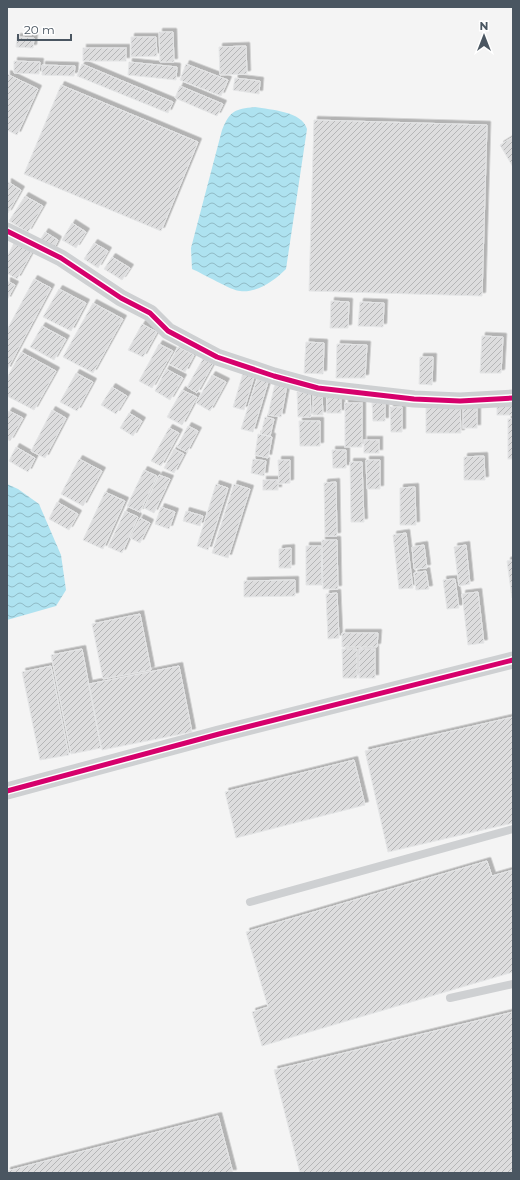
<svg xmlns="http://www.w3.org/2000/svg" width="520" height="1180" font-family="Montserrat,sans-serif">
  <defs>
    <pattern id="water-waves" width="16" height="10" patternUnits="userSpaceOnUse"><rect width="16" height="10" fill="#aee2f0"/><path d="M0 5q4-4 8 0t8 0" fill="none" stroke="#90bac6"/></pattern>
    <pattern id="building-hatch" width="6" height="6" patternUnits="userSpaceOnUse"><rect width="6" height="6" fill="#ddddde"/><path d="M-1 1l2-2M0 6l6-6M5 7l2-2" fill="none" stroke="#b5b6b7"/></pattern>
    <filter id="shadow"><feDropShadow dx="3.5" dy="-3.5" stdDeviation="0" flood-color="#0004"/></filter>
  </defs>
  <rect width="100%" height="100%" fill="#f4f4f4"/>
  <g fill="url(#water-waves)">
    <path d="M255,107C271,110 302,111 307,129L286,269C275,280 258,293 240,291C232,291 202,273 192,269L191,248L222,130C230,111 234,109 255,107Z"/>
    <path d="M7,484L18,489L39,504L61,555L66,590L56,606L7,620Z"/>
  </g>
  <g fill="url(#building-hatch)" stroke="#e5e6e7" filter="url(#shadow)">
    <path d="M159,32H173L174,62H160Z"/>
    <path d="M17,37L34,38L33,48L16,47Z"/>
    <path d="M131,37H156L157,56L131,57Z"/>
    <path d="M246,46L247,74L220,75L219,47Z"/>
    <rect x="83" y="48" width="43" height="13"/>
    <path d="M14,61L40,62L39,74L14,73Z"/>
    <path d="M129,62L177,67L176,80L128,75Z"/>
    <path d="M82,64L173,102L168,113L77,76Z"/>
    <path d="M186,64L228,80L221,96L180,80Z"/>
    <path d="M42,65L75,66L74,76L42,75Z"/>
    <path d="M7,74L38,89L17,135L7,130Z"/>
    <path d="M235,78L260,81L259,94L233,90Z"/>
    <path d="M61,85L198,142L161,231L24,174Z"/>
    <path d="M180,86L223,104L217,116L175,98Z"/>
    <path d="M314,120L487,125L482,296L309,291Z"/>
    <path d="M513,137V167L500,145Z"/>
    <path d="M8,182L21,190L8,213H7Z"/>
    <path d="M25,196L43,206L28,232L9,221Z"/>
    <path d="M72,223L86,232L76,248L62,240Z"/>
    <path d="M45,232L58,240L53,250L39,242Z"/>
    <path d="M14,243L32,252L17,279L7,273V257Z"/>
    <path d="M94,243L108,251L98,268L84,259Z"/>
    <path d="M112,257L130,268L122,280L104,269Z"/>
    <path d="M34,279L51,288L7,370V330Z"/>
    <path d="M7,281L15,285L7,300Z"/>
    <path d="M59,289L86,303L71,331L43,317Z"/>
    <path d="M331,301L349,302L348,328H330Z"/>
    <path d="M360,302L384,303L383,327L358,326Z"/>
    <path d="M93,303L123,319L93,373L63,357Z"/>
    <path d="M142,324L157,332L143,357L128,350Z"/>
    <path d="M42,326L66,339L54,360L30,347Z"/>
    <path d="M482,336L503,337L501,373H480Z"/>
    <path d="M306,342L324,343L323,374L304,373Z"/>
    <path d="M159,344L173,351L152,388L139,381Z"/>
    <path d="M337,344L367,345L365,378H336Z"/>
    <path d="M178,347L194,355L185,372L169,364Z"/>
    <path d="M21,352L56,371L34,410L7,396V378Z"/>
    <path d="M204,357L214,362L197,393L187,387Z"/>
    <path d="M420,357H433L432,385L419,384Z"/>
    <path d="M166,369L183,378L170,400L155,391Z"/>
    <path d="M76,373L93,382L77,411L60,402Z"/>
    <path d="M243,373L254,377L244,410L233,407Z"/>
    <path d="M212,375L226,382L210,411L196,403Z"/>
    <path d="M257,379L268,382L253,432L241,429Z"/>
    <path d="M275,383L287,385L281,417L268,415Z"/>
    <path d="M112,387L127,396L116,414L101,405Z"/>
    <path d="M182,390L197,397L182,425L167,417Z"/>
    <path d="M297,392H310L311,417H298Z"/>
    <path d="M313,394H322L323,415H313Z"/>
    <rect x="327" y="395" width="14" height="18"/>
    <rect x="345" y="403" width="17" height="44"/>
    <path d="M372,403H385V421H373Z"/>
    <rect x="497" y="403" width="16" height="12"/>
    <rect x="463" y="406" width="14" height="22"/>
    <path d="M390,407H402V432H391Z"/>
    <path d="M460,407L461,433H426V408Z"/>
    <path d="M52,410L66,418L45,458L31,451Z"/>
    <path d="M9,411L23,418L10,441L7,439V414Z"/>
    <path d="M129,413L142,421L133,436L120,428Z"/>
    <path d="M265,417L274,419L270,436L261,434Z"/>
    <rect x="508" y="419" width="5" height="40"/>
    <path d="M299,421H320V446H300Z"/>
    <path d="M188,426L198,431L187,452L177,447Z"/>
    <path d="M169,428L179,433L161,466L151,461Z"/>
    <path d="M258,434L272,437L268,458L255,455Z"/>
    <rect x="364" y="440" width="15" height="13"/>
    <path d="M16,447L35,458L28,472L9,461Z"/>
    <path d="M174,449L184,454L174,473L164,468Z"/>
    <path d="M332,450H346V468H333Z"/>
    <path d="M484,456L485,480H464V457Z"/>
    <path d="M79,459L102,471L83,506L61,494Z"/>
    <path d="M253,459L266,461L264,476L251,473Z"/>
    <path d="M278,460H290V483L279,484Z"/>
    <path d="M366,460H380V489H367Z"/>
    <path d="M350,462H362L364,522H351Z"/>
    <path d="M144,470L157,476L140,512L127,506Z"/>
    <path d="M159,475L170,479L154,513L144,508Z"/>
    <rect x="263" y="480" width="15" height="10"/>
    <path d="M336,482L337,536H325L324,483Z"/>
    <path d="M216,484L228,488L208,550L197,546Z"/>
    <path d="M234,484L250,489L228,558L212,553Z"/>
    <path d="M415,487L416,525H400V488Z"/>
    <path d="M105,492L125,501L103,549L83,540Z"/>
    <path d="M57,502L78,514L69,530L49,519Z"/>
    <path d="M161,507L175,512L169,529L155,524Z"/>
    <path d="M125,511L138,517L122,553L108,547Z"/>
    <path d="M186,511L203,516L200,526L183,521Z"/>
    <path d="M140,518L150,523L140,543L130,538Z"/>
    <path d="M406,533L413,588L399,589L393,535Z"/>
    <path d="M322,540H337L338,589H323Z"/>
    <path d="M424,545L427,568L414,569L412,547Z"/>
    <path d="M466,545L470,584L459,586L454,547Z"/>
    <path d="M306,546H321L322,585H306Z"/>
    <path d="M291,548V568H279V549Z"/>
    <path d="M513,560V598H512L507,561Z"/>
    <path d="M426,571L429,589L416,590L414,573Z"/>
    <path d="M455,579L459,608L447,609L443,580Z"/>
    <path d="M295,580V596L244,597V581Z"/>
    <path d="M478,592L484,643L468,645L462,594Z"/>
    <path d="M337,593L339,638L328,639L326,594Z"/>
    <path d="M140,614L151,670L103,679L92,624Z"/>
    <path d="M342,633H378L377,647H342Z"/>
    <path d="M82,649L101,748L71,754L51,655Z"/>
    <path d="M342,649H357V678H343Z"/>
    <rect x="359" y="649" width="16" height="29"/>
    <path d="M51,666L69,755L40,760L22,672Z"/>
    <path d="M179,666L192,732L102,750L89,684Z"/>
    <path d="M513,717V823L388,852L365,751Z"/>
    <path d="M354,760L365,805L236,838L225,792Z"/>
    <path d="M487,861L492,876L513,870V972L262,1046L252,1012L268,1007L246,932Z"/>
    <path d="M513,1012V1173H300L274,1070Z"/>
    <path d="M218,1116L233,1173H7V1171Z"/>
  </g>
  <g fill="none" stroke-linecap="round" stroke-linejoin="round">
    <g stroke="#ced0d2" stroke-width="8">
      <path d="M250,902L513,829"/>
      <path d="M450,998L513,984"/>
    </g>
    <g stroke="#ced0d2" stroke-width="17">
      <path d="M7,231L61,258L121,298L150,313L168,331L217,357L274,376L318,388L414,399L460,401L513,398"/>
      <path d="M7,791L219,734L513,660"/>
    </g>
    <g stroke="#fff" stroke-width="8">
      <g id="cycleway">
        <path d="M7,231L61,258L121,298L150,313L168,331L217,357L274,376L318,388L414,399L460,401L513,398"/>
        <path d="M7,791L219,734L513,660"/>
      </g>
    </g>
    <use href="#cycleway" stroke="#d6006c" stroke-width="5"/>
  </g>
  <rect width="520" height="1180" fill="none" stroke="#4a5661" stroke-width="16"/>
  <g transform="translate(484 36)" stroke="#ffffff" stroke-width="3" paint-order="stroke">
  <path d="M0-3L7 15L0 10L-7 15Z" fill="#4a5661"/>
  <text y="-6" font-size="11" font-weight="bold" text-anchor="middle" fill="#4a5661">N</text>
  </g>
  <path d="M18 34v6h53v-6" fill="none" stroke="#4a5661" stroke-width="2"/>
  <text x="24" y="34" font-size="12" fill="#4a5661" stroke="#ffffff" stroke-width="3" paint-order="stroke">20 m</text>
</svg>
